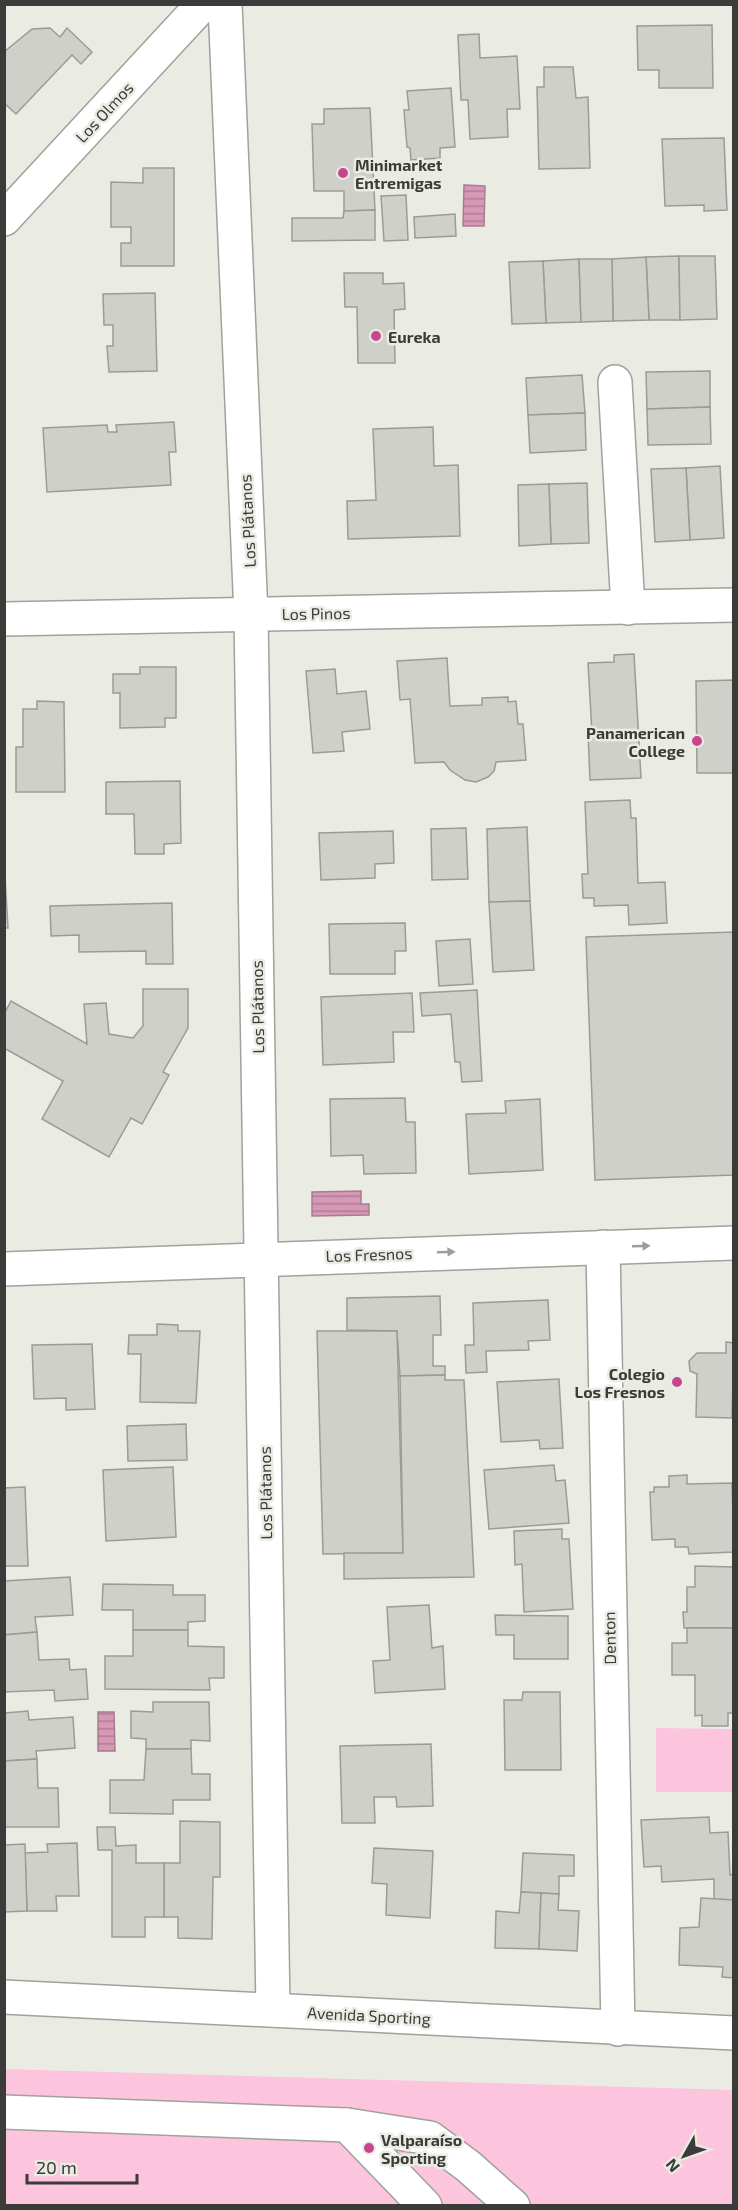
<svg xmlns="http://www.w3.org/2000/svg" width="738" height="2210" font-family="'Exo 2',sans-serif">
  <defs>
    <pattern id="water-rules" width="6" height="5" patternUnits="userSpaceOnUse" patternTransform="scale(1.5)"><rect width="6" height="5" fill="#d698b5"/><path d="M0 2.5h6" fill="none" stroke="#af7d94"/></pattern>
  </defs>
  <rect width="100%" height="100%" fill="#eaece4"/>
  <g fill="#fcc4dd">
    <path d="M656,1728L733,1729V1792H656Z"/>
    <path d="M4,2069L733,2090V2205H5Z"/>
  </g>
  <g fill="url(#water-rules)" stroke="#a87c90" stroke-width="1.5">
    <path d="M464,185L485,186L484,226H463Z"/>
    <path d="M361,1191V1204H369V1215L312,1216V1192Z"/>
    <path d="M98,1712H114L115,1751H98Z"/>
  </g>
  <g fill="#cfd0c9" stroke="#9b9c95" stroke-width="1.5">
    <path d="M712,25L713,88H659V70H638L637,26Z"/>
    <path d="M50,28L60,37L67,28L92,52L81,64L72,55L16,114L4,103V52L32,29Z"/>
    <path d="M479,34L480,58L517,56L520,109H507L508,137L470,139L468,100H461L458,35Z"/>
    <path d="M544,67H573L576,98L588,97L590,168L539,169L537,87H544Z"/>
    <path d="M451,88L455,147L440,148V158L411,160L410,148L407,147L404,110H409L407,91Z"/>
    <path d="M370,108L375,210L344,211V191H314L312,124H324V109Z"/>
    <path d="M724,138L727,210L704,211V205L665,206L662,139Z"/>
    <path d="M143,168H174V266H121V243H131V227H111V182L143,183Z"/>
    <path d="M406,195L408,240L384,241L381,196Z"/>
    <path d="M375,210V240L292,241V218H343L344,211Z"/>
    <path d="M455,214L456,236L415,238L414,217Z"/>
    <path d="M679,256L680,320H649L646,257Z"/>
    <path d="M679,256H715L717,319L680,320Z"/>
    <path d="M646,257L649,320L613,321L612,259Z"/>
    <path d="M579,259L581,322L546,323L543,261Z"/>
    <path d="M579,259H612L613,321L581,322Z"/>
    <path d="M543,261L546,323L512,324L509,262Z"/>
    <path d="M344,273H383V284L404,283L405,309L394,310L395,363H358L357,307H345Z"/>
    <path d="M155,293L157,371L109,372L107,346H113V325H104L103,294Z"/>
    <path d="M710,371V407L647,409L646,372Z"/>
    <path d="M582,375L585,413L528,415L526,378Z"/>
    <path d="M710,407L711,444L648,445L647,409Z"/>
    <path d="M585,413L586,450L530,453L528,415Z"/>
    <path d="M174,422L176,452H169L171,485L47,492L43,428L107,425L108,432H117L116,425Z"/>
    <path d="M433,427L434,466L458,465L460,536L348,539L347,501L376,500L373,429Z"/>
    <path d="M720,466L724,538L690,540L686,468Z"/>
    <path d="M686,468L690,540L655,542L651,469Z"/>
    <path d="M587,483L589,543L551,544L549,484Z"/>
    <path d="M549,484L551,544L519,546L518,485Z"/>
    <path d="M634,654L641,778L590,780L588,733H592L588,663L614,662V655Z"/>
    <path d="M447,658L450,706L482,705V698L508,697V702L516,701L518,724H523L526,760L496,762L494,771L488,777L476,782L465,780L450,770L444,762L415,763L410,699L400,700L397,661Z"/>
    <path d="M140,667H176V718H165V727L120,728V693H113V674H140Z"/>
    <path d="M335,669L337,694L366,691L370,729L342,732L344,751L313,753L306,671Z"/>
    <path d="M734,680V773H697L696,681Z"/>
    <path d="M37,701L64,702L65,792H16V747H23V709H37Z"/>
    <path d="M180,781L181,843L164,844V854H135L134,814H106V782Z"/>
    <path d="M630,800L631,818H636L638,883L665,882L667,923L629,925L628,905L594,906V898H583L582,874H588L585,802Z"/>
    <path d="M527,827L530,901L489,902L487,829Z"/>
    <path d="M466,828L468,879L432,880L431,829Z"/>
    <path d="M393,831L394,863L375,864V878L321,880L319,833Z"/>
    <path d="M5,877L8,928H4V877Z"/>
    <path d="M530,901L534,970L493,972L489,902Z"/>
    <path d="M172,903L173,964H146V951L79,952V935L51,936L50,906Z"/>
    <path d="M405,923L406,951H395V974H330L329,924Z"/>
    <path d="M734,932V1175L595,1180L586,937Z"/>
    <path d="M470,939L473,984L439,986L436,941Z"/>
    <path d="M143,989H188V1028L163,1072L169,1075L142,1124L131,1118L109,1157L42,1119L63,1081L4,1048V1014L11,1001L87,1044L84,1004L106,1003L109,1034L133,1038L143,1026Z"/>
    <path d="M477,990L482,1081L462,1082L460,1062H455L451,1014L422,1016L420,993Z"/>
    <path d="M412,993L414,1032H393L394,1062L323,1065L321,997Z"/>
    <path d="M405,1098L406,1122H415L416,1173L364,1174L363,1155L331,1156L330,1099Z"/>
    <path d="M540,1099L543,1170L469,1174L466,1114L506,1113L505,1101Z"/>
    <path d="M440,1296L441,1335H433V1366H445V1375L400,1376L397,1331L347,1330V1298Z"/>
    <path d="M548,1300L550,1340L528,1341L529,1350L486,1351L487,1372L466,1373L465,1345H474L473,1303Z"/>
    <path d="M157,1324L178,1325V1331H200L196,1403L140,1402L141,1354H128L129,1335H157Z"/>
    <path d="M317,1331H397L403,1553L323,1554Z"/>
    <path d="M726,1342L734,1343L732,1418L696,1417L697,1374L690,1371L689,1361L697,1353H726Z"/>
    <path d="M92,1344L95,1409L66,1410V1398L34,1399L32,1345Z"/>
    <path d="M445,1375V1380H464L474,1577L344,1579V1553H403L400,1376Z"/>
    <path d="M559,1379L563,1448L540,1449L539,1440L501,1442L497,1382Z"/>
    <path d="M186,1424L187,1460L128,1461L127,1426Z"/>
    <path d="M554,1465L556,1481L565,1480L569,1523L489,1529L484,1470Z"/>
    <path d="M173,1467L176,1537L106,1541L103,1470Z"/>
    <path d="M687,1475V1484L732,1483L734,1552L689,1554L688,1547H675V1539L652,1540L650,1492H654V1487H669V1476Z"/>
    <path d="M25,1487L28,1566H4V1488Z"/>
    <path d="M562,1529V1539H569L573,1609L524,1612L522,1564L515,1565L514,1531Z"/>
    <path d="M695,1566L734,1567V1628H684L683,1612H687V1587H695Z"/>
    <path d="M70,1577L73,1615L35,1617L37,1632L4,1635V1581Z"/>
    <path d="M103,1584L173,1585V1595H205V1621L188,1622V1630H133V1610H102Z"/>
    <path d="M429,1605L432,1648L443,1646L445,1689L375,1693L373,1661L390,1660L387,1607Z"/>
    <path d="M495,1615L568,1616V1659H514V1635H496Z"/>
    <path d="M687,1628H734V1713H728V1726H702V1715L695,1716V1675H672V1643H687Z"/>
    <path d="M133,1630H188V1646L224,1647V1678H209L210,1690L105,1689V1656H133Z"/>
    <path d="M37,1632L39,1660L69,1659L70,1670L86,1669L88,1699L55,1701L54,1690L4,1692V1635Z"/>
    <path d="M523,1692H560L561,1770H505L504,1700H522Z"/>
    <path d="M153,1702H209L210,1741L191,1740V1749H146V1739L131,1738V1711L153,1712Z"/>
    <path d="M28,1711L29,1720L73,1717L75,1748L36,1751L37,1759L4,1761L5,1713Z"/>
    <path d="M431,1744L433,1806L397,1807L396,1797H374L375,1823H342L340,1746Z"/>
    <path d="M146,1749H191L192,1774H210V1800H173V1814L110,1813V1780H144Z"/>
    <path d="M37,1759L38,1788H58L59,1827H4V1761Z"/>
    <path d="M709,1817L710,1833L728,1832L730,1875L734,1874V1900H714V1879L662,1882L661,1866L644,1867L641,1820Z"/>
    <path d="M180,1821L220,1822V1877H213L212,1939L178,1938V1917H164V1863H180Z"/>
    <path d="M97,1827H115L116,1846L136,1845V1863H164V1917H145V1937H112V1850H98Z"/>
    <path d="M77,1843L79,1896H56L57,1911H27L25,1853L48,1852L47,1844Z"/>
    <path d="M25,1844L27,1911L4,1912V1845Z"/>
    <path d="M374,1848L433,1851L430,1918L386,1915L387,1884L372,1883Z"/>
    <path d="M523,1853L574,1855V1876H559V1894L521,1892Z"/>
    <path d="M521,1892L541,1893L539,1949L495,1948L496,1911L519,1913Z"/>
    <path d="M541,1893L559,1894L558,1910L579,1911L577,1951L539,1949Z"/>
    <path d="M701,1898L734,1900V1978L722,1977L723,1967L679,1965L680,1928L699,1927Z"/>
  </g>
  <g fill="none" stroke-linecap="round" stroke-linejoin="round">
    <g stroke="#a0a29b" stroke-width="36">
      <g id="minor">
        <path d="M225,4L251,615L273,2010"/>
        <path d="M4,219L203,4"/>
        <path d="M615,382L628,608"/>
        <path d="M4,619L734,605"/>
        <path d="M603,1247L618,2029"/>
        <path d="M4,1269L734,1243"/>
        <path d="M4,1997L734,2033"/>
        <path d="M4,2112L347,2125L430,2138L468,2166L513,2206"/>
        <path d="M347,2125L425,2206"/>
      </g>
    </g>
    <use href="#minor" stroke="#fff" stroke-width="33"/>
  </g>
  <defs><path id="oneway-solid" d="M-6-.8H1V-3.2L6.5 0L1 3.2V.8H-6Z" transform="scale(1.5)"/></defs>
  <g fill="#9d9e9c">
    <use href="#oneway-solid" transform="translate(641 1246) rotate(-2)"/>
    <use href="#oneway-solid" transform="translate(446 1252) rotate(-2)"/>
  </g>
  <g fill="#c8468e" stroke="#eaece4" stroke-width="2">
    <circle cx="343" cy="173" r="6"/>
    <circle cx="376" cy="336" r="6"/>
    <circle cx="697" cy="741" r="6"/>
    <circle cx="677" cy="1382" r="6"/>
    <circle cx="369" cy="2148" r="6"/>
  </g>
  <g text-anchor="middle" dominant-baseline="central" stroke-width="5" stroke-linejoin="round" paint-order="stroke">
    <g font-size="16" fill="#3b3c39" stroke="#eaece4">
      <text transform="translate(104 112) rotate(-47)">Los Olmos</text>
      <text transform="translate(247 521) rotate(-93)">Los Plátanos</text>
      <text transform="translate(316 613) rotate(-1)">Los Pinos</text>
      <text transform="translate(257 1007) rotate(-91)">Los Plátanos</text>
      <text transform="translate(369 1254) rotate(-2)">Los Fresnos</text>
      <text transform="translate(265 1493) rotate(-91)">Los Plátanos</text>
      <text transform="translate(609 1638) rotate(-91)">Denton</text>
      <text transform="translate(369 2015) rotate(3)">Avenida Sporting</text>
    </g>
    <g font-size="16" font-weight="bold" fill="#3b3c39" stroke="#eaece4" text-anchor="start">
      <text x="355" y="164">Minimarket<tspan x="355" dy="18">Entremigas</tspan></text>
      <text x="388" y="336">Eureka</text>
      <text x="685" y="732" text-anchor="end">Panamerican<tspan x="685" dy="18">College</tspan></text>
      <text x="665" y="1373" text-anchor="end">Colegio<tspan x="665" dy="18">Los Fresnos</tspan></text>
      <text x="381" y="2139">Valparaíso<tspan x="381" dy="18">Sporting</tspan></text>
    </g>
  </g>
  <rect width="738" height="2210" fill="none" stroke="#3b3c39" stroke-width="12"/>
  <g transform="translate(684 2156) rotate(230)" stroke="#eaece4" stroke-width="4.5" paint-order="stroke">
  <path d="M0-4.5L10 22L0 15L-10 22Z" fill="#3b3c39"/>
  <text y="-9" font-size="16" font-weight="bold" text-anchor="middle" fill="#3b3c39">N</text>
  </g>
  <path d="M27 2174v9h110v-9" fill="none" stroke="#3b3c39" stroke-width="3"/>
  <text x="36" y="2174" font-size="18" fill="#3b3c39" stroke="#eaece4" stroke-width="4.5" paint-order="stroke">20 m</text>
</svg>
